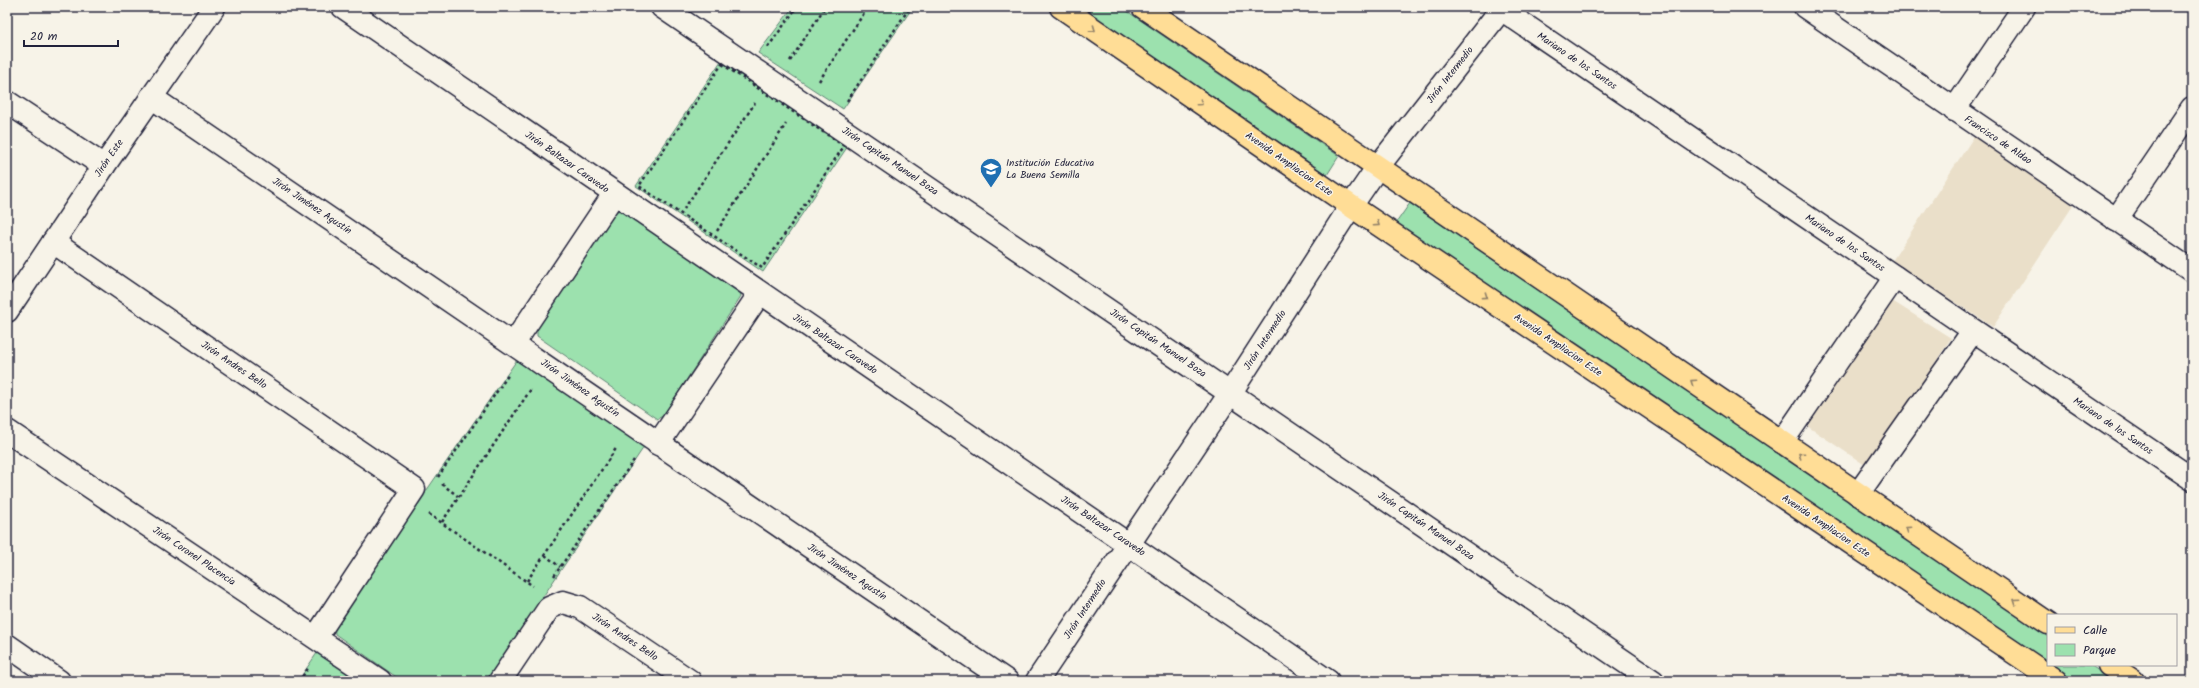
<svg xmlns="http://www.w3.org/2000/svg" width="2199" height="688" font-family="Kalam,sans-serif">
  <rect width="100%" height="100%" fill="#f7f3e8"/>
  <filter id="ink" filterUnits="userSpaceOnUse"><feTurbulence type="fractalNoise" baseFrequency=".025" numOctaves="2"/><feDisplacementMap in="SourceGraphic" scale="8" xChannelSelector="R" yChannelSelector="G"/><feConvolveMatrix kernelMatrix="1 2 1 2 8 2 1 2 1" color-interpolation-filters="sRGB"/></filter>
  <g filter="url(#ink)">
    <g fill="#eadfc9">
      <path d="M1979,129L2080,195L1993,327L1892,261Z"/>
      <path d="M1889,299L1951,338L1868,467L1807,426Z"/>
    </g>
    <g fill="#9ce1ae" stroke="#5f8274">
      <path d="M793,7H913L843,109L758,53Z"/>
      <path d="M1081,7H1121L1339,156L1327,175Z"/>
      <path d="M721,61L848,146L763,272L636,186Z"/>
      <path d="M1410,203L2048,636V665H2090L2114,681H2071L1396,223Z"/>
      <path d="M621,210L739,289L741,296L663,416L657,419L537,336V329L614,212Z"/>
      <path d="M519,357L646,444L486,681H402L335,634L334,624Z"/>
      <path d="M317,653L359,681H298Z"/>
    </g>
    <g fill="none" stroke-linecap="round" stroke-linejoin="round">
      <g stroke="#22223b" stroke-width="25">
        <g id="minor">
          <path d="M343,7L1328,681"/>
          <path d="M662,7L1653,681"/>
          <path d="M1498,7L2192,479"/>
          <path d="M1805,7L2192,271"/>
          <path d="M151,97C437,290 721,487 1007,681"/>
          <path d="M7,102L104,166"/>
          <path d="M1954,110L2024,7"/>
          <path d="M2116,220L2192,108"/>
          <path d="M53,242L414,489L316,637"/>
          <path d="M7,311L104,166L214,7"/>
          <path d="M514,343L614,194"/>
          <path d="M7,431L380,681"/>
          <path d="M1782,442L1895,277"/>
          <path d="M658,444L760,293"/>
          <path d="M1858,494L1973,331"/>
          <path d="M7,645L59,681"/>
          <path d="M500,681L549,608L563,602L580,607L690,681"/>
          <path d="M1037,681L1231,392L1351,206L1377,168L1503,7"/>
        </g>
      </g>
      <g stroke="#22223b" stroke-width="25">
        <g id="major">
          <path d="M1061,7L1351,206L2056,681"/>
          <path d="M1143,7L2048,623"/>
          <path d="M2109,665L2133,681"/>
        </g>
      </g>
      <g stroke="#22223b" stroke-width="2.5" stroke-dasharray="3 3" stroke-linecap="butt">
        <path d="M768,47L797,7"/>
        <path d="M790,61L825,7"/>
        <path d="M722,64L844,146L762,268L639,186Z"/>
        <path d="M819,81L868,7"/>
        <path d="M847,101L910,7"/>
        <path d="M684,209L755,103"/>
        <path d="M717,231L786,124"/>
        <path d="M438,477L509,374"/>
        <path d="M442,484L459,497"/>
        <path d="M429,514L533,586"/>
        <path d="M442,522L531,389"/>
        <path d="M545,555L560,567"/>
        <path d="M554,576L634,460"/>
        <path d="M527,581L617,447"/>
        <path d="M299,681L309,667"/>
      </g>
      <use href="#minor" stroke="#f7f3e8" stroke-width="22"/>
      <use href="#major" stroke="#ffdd96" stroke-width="22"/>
    </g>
    <defs><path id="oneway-chevron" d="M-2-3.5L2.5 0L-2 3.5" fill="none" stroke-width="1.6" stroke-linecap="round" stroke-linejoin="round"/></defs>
    <g stroke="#908068">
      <use href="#oneway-chevron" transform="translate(1093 29) rotate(35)"/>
      <use href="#oneway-chevron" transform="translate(1200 103) rotate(35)"/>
      <use href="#oneway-chevron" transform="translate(1377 224) rotate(34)"/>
      <use href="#oneway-chevron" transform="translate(1485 296) rotate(34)"/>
      <use href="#oneway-chevron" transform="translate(1693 382) rotate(-146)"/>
      <use href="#oneway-chevron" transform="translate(1801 455) rotate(-146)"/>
      <use href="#oneway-chevron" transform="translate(1908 529) rotate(-146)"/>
      <use href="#oneway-chevron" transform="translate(2016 601) rotate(-146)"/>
    </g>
  </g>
  <defs>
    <g id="school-pin" transform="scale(1.15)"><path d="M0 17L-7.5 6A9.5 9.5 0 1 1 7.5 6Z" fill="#1f6fb2" stroke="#f7f3e8"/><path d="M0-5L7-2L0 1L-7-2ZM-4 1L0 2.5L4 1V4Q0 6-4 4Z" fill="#fff"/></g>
  </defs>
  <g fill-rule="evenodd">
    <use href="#school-pin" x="991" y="169"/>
  </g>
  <g text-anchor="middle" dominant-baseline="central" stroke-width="3" stroke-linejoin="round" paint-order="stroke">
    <g font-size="10" fill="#22223b" stroke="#f7f3e8">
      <text transform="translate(1577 61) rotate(34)">Mariano de los Santos</text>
      <text transform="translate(1450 75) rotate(-52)">Jirón Intermedio</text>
      <text transform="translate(1998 140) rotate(34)">Francisco de Aldao</text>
      <text transform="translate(109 158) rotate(-56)">Jirón Este</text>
      <text transform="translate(890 161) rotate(34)">Jirón Capitán Manuel Boza</text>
      <text transform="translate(567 162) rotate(35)">Jirón Baltazar Caravedo</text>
      <text transform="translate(1289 164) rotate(35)">Avenida Ampliacion Este</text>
      <text transform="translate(312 206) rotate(34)">Jirón Jiménez Agustín</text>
      <text transform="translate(1845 243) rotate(34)">Mariano de los Santos</text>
      <text transform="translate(1265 340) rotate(-57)">Jirón Intermedio</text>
      <text transform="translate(1158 343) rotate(34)">Jirón Capitán Manuel Boza</text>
      <text transform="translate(835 344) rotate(34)">Jirón Baltazar Caravedo</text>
      <text transform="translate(1558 345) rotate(34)">Avenida Ampliacion Este</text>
      <text transform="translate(234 365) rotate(34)">Jirón Andres Bello</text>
      <text transform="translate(580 388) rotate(35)">Jirón Jiménez Agustín</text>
      <text transform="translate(2113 426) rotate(34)">Mariano de los Santos</text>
      <text transform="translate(1103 526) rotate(34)">Jirón Baltazar Caravedo</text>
      <text transform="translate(1426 526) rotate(34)">Jirón Capitán Manuel Boza</text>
      <text transform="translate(1826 526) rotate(34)">Avenida Ampliacion Este</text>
      <text transform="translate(194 556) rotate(34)">Jirón Coronel Placencia</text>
      <text transform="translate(847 572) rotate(34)">Jirón Jiménez Agustín</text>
      <text transform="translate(1085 609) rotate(-57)">Jirón Intermedio</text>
      <text transform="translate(625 637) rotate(34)">Jirón Andres Bello</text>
    </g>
    <g font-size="10" fill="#22223b" stroke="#f7f3e8" text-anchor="start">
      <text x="1006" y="163">Institución Educativa<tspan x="1006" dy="12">La Buena Semilla</tspan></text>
    </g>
  </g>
  <rect width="2199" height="688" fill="none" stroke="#f7f3e8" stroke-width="24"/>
  <rect x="12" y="12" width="2175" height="664" fill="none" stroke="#22223b" stroke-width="1.5" filter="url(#ink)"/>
  <rect x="2047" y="614" width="130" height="52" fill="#f7f3e8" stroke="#a29fa3"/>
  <rect x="2055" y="627" width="20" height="6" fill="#ffdd96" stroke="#a29fa3"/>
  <text x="2083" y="634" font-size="12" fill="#22223b">Calle</text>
  <rect x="2055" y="644" width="20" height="12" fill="#9ce1ae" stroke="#a29fa3"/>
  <text x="2083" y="654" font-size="12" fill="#22223b">Parque</text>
  <path d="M24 40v6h94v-6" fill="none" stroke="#22223b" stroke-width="2"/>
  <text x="30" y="40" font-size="12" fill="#22223b" stroke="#f7f3e8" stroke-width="3" paint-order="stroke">20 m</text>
</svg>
